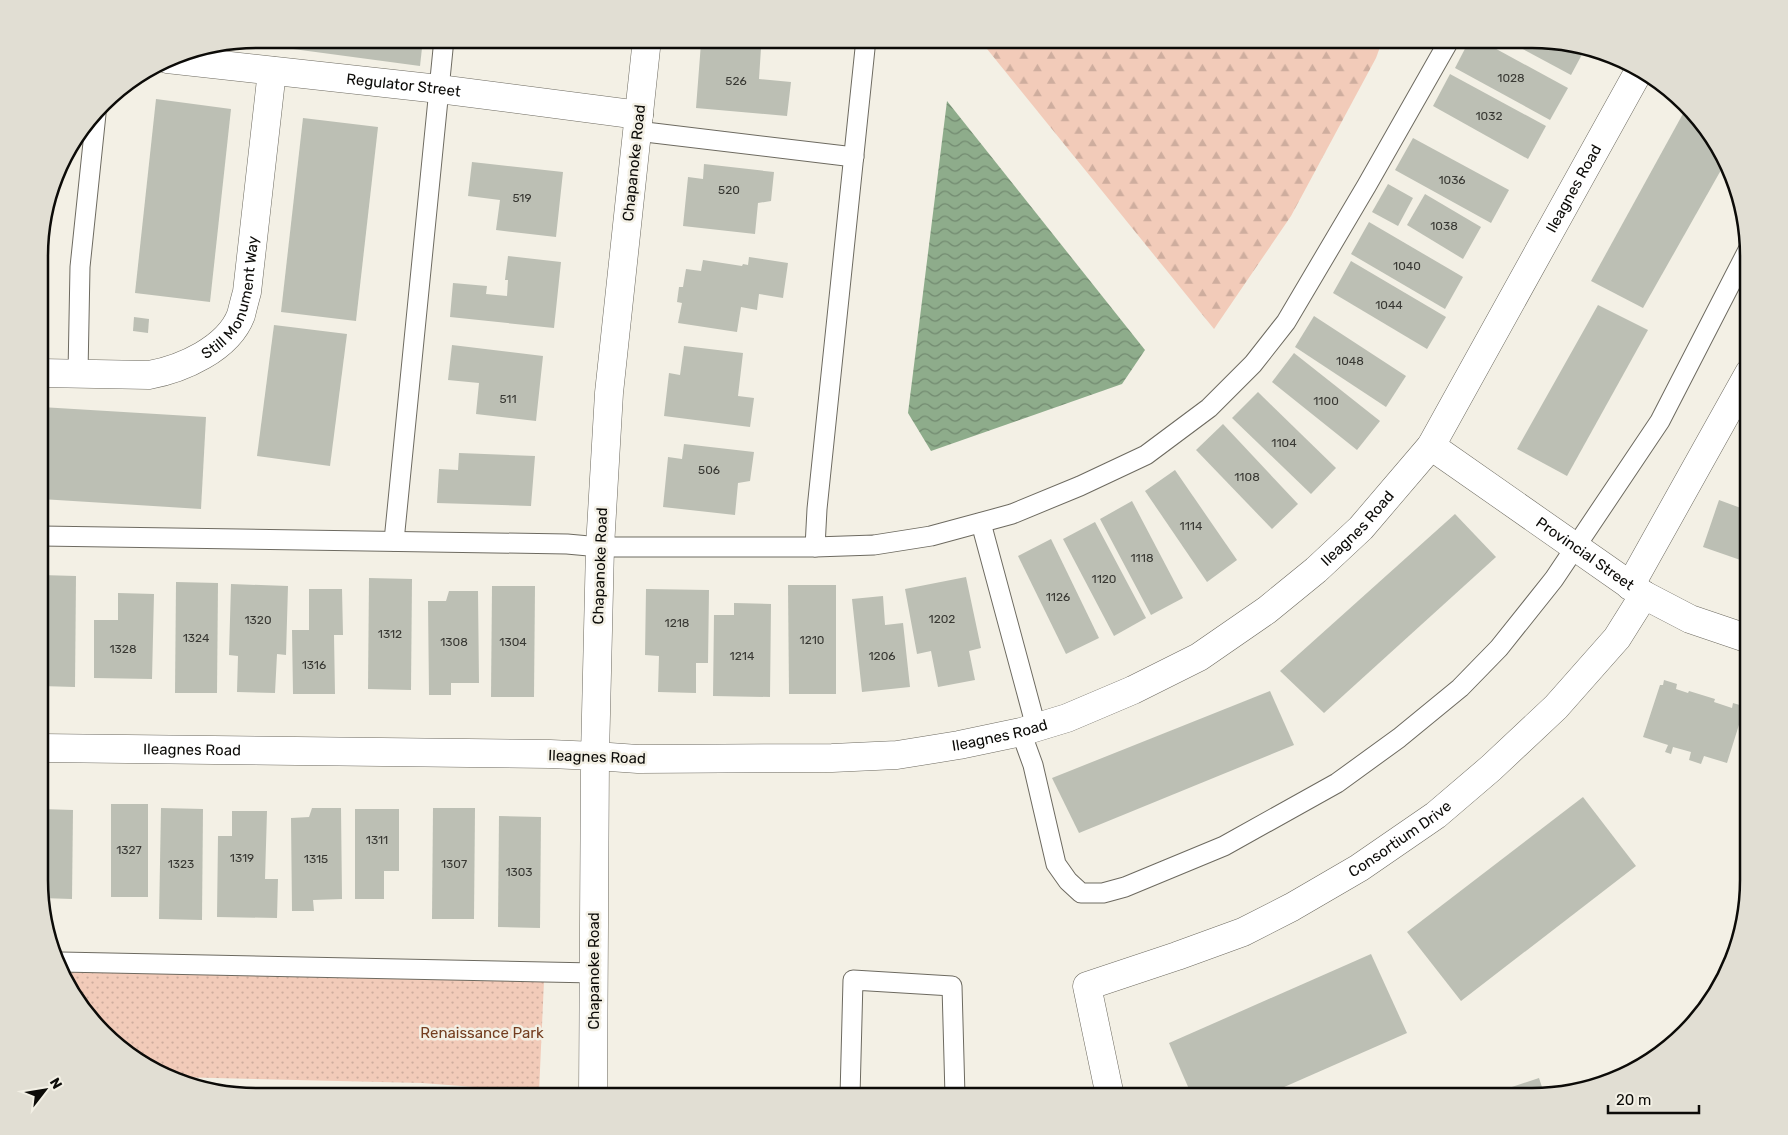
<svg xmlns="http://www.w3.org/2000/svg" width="1788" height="1135" font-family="Rubik,sans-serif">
  <defs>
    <pattern id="forest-firs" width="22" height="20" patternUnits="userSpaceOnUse" patternTransform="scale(1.25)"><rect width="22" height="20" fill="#f2cbb9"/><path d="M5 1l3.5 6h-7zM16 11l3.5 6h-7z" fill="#cead9e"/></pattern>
    <pattern id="park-dots" width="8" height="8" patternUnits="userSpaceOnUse" patternTransform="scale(1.25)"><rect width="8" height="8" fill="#f2cbb9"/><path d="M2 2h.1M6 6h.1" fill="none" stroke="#cead9e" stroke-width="1.8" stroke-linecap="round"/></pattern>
    <pattern id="water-waves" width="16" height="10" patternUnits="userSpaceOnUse" patternTransform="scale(1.25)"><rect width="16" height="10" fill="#8eac8b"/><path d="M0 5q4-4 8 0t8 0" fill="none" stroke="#728a70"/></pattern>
  </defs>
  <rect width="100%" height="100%" fill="#f3f0e5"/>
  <path fill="url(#forest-firs)" d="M979,39H1383L1376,58L1291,216L1214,329Z"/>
  <path fill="url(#park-dots)" d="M64,971L544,981L539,1092L422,1083L173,1077L135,1060L75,1000Z"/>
  <path fill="url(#water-waves)" d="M947,101L1145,350L1122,384L931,451L908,413Z"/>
  <g fill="#bcbfb4">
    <path d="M256,39H423L420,66L241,42Z"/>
    <path d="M520,39H583L582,48Z"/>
    <path d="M1470,39H1478L1568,88L1550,120L1455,68Z"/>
    <path d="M1504,39H1533L1586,47L1571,75Z"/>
    <path d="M701,43L761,48L759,79L791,82L787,116L696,108Z"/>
    <path d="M1450,74L1546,126L1528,159L1433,106Z"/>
    <path d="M156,99L231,109L210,302L135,293Z"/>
    <path d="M1685,110L1720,147L1725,163L1643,308L1591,281Z"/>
    <path d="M303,118L378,127L356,321L281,312Z"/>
    <path d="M1413,138L1509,190L1491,223L1395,170Z"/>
    <path d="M472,162L563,172L556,237L496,230L500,200L468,196Z"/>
    <path d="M704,164L774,172L771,201L758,203L755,234L683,226L688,177L703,179Z"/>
    <path d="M1388,184L1413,198L1398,226L1372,212Z"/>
    <path d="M1425,194L1481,227L1463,259L1407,225Z"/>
    <path d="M1369,222L1463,277L1445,309L1351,254Z"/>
    <path d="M508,256L561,262L554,328L450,317L453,283L487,286L486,294L507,296L508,280H505Z"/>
    <path d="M749,257L788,263L783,298L759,294L757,310L741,307L737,332L678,323L682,303L677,302L679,287H683L686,269L701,271L703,260L742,266L743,264L748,265Z"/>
    <path d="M1351,261L1446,317L1427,349L1333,293Z"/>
    <path d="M1598,305L1648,330L1567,476L1517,449Z"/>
    <path d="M1314,316L1406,376L1386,407L1295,347Z"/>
    <path d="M134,317L149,319L148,333L133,331Z"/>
    <path d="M274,325L347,334L330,466L257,456Z"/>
    <path d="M452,345L543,356L536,421L476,414L479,383L448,380Z"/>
    <path d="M684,346L743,353L738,396L754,398L750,427L664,416L669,373L680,375Z"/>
    <path d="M1294,353L1380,421L1357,450L1272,382Z"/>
    <path d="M1258,392L1336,468L1311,494L1232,418Z"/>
    <path d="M41,407L206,417L201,509L41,499Z"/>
    <path d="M1223,424L1298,504L1272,529L1196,450Z"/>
    <path d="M684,444L754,452L750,481L738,483L735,515L663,507L668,457L682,459Z"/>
    <path d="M459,453L535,456L531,506L437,503L439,469L458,470Z"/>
    <path d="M1175,470L1237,560L1207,582L1145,491Z"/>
    <path d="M1719,500L1749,511V563L1703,547Z"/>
    <path d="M1132,501L1183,598L1151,615L1100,519Z"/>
    <path d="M1455,514L1496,557L1324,713L1280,671Z"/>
    <path d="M1095,522L1146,618L1114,636L1063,539Z"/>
    <path d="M1051,539L1099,638L1066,654L1018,556Z"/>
    <path d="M41,575L76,576L75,687L41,686Z"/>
    <path d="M966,577L981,648L969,651L975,680L938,687L931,651L917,654L905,589Z"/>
    <path d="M369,578L412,579L411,690L368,689Z"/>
    <path d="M176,582L218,583L217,693H175Z"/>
    <path d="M231,584L288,586L286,655L277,654L275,693L237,692L238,656L229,655Z"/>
    <path d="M788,585H836V694H789Z"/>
    <path d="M492,586H535L534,697H491Z"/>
    <path d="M309,589H342L343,635H334L335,694H293L292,630H309Z"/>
    <path d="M646,589L709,590L708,663H696V693L658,692L659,656L645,655Z"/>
    <path d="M449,591H478L479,683H451V695H429L428,601H446Z"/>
    <path d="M118,593L154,594L152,679L94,678V620H118Z"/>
    <path d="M883,596L885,625L903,623L910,687L862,692L852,599Z"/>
    <path d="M734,603L771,604L770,697L713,696L714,615H734Z"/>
    <path d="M1664,680L1677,684L1676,689L1688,693L1689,691L1715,699L1714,702L1732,708L1733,703L1743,706V712L1727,763L1704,756L1701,764L1689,760L1691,752L1673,747L1671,754L1665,752L1668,745L1643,737L1660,685H1663Z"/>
    <path d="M1270,691L1294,745L1079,833L1052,778Z"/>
    <path d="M1583,797L1636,866L1461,1001L1407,932Z"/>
    <rect x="111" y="804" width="37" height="93"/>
    <path d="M161,808L203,809L202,920L159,919Z"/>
    <path d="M312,808H341L342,899L313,900L314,911H292L291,818L309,817Z"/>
    <path d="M433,808H475L474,919H432Z"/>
    <path d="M41,809L73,810L72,899L41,898Z"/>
    <path d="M355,809H399V871H384V899H355Z"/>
    <path d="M232,811H267L265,879H278L277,918L217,917L218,836H232Z"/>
    <path d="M499,816L541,817L540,928L498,927Z"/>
    <path d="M1371,954L1407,1033L1264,1096H1192L1169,1043Z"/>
    <path d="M1539,1078L1545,1096H1488V1095Z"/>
  </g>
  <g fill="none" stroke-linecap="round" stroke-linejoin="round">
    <g stroke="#6d6a60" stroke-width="21">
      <g id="lane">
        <path d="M866,39L817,509L815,547L874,545L931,536L1012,514L1080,486L1146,455L1209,408L1253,364L1286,322L1367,185L1450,39"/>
        <path d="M637,131L854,157"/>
        <path d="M78,373L80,267L96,114"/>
        <path d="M981,523L1036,727"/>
        <path d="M41,536L567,544L600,547H815"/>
        <path d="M394,541L444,39"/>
        <path d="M1021,732L1033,765L1056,864L1068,881L1081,893H1103L1125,887L1224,846L1337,783L1399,738L1460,688L1499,648L1554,579L1660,421L1749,248"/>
        <path d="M61,962L594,973"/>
        <path d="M850,1096L853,980L952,986L955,1096"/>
      </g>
    </g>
    <g stroke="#6d6a60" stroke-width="29">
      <g id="street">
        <path id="s1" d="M647,39L609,393L600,547L595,756L638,759L832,758L897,755L959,745L1021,732L1067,718L1133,690L1199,657L1267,610L1316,570L1361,528L1431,446L1640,69"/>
        <path id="s2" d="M167,59L439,89L639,115"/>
        <path id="s3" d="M41,373L149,375C182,369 228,349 241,315C243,307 245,299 247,292L272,71"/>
        <path id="s4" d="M1431,446L1644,595L1690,619L1749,639"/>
        <path d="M1630,586L1749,373"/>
        <path id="s5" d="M1110,1096L1087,986L1177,956L1243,932L1292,907L1359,868L1436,815L1491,768L1556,707L1617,638L1644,595"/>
      </g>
    </g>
    <g stroke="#6d6a60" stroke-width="29">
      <g id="secondary">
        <path id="s6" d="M41,748L550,754L595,756L593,1096"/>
      </g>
    </g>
    <use href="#lane" stroke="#fff" stroke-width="19"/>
    <use href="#street" stroke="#fff" stroke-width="28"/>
    <use href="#secondary" stroke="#fff" stroke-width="28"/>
  </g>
  <g text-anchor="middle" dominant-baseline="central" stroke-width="5" stroke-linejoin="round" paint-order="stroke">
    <g font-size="12" fill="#383833">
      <text x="1511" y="78">1028</text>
      <text x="736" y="81">526</text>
      <text x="1489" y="116">1032</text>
      <text x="1452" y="180">1036</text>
      <text x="729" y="190">520</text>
      <text x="522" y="198">519</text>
      <text x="1444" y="226">1038</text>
      <text x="1407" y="266">1040</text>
      <text x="1389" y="305">1044</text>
      <text x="1350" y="361">1048</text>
      <text x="508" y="399">511</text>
      <text x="1326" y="401">1100</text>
      <text x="1284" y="443">1104</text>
      <text x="709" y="470">506</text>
      <text x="1247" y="477">1108</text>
      <text x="1191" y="526">1114</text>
      <text x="1142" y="558">1118</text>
      <text x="1104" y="579">1120</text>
      <text x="1058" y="597">1126</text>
      <text x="942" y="619">1202</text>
      <text x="258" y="620">1320</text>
      <text x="677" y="623">1218</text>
      <text x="390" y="634">1312</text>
      <text x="196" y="638">1324</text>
      <text x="812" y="640">1210</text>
      <text x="454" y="642">1308</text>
      <text x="513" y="642">1304</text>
      <text x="123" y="649">1328</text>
      <text x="742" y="656">1214</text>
      <text x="882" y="656">1206</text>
      <text x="314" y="665">1316</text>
      <text x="377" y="840">1311</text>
      <text x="129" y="850">1327</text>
      <text x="242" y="858">1319</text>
      <text x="316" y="859">1315</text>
      <text x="181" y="864">1323</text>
      <text x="454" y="864">1307</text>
      <text x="519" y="872">1303</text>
    </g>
    <g font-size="15" fill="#0c0b08" stroke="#f3f0e5">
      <text stroke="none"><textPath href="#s2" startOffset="238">Regulator Street</textPath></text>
      <text transform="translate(634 163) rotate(-84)">Chapanoke Road</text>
      <text stroke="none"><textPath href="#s1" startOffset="1951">Ileagnes Road</textPath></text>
      <text stroke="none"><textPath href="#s3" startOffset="234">Still Monument Way</textPath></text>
      <text stroke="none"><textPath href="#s1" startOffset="1546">Ileagnes Road</textPath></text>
      <text stroke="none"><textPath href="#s4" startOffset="188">Provincial Street</textPath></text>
      <text transform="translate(600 566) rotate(-88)">Chapanoke Road</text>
      <text stroke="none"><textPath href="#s1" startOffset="1126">Ileagnes Road</textPath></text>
      <text stroke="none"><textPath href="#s6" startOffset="151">Ileagnes Road</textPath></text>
      <text transform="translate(597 757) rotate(2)">Ileagnes Road</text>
      <text stroke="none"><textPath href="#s5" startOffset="460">Consortium Drive</textPath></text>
      <text transform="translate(594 971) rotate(-90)">Chapanoke Road</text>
    </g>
    <g font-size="15" fill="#733d1f" stroke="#f3f0e5">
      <text x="482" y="1033">Renaissance Park</text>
    </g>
  </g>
  <path d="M0 0H1788V1135H0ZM256 48H1532A208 208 0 0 1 1740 256V880A208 208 0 0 1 1532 1088H256A208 208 0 0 1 48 880V256A208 208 0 0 1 256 48Z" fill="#e1ded3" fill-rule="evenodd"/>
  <path fill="none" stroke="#0c0b08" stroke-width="2.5" d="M256 48H1532A208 208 0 0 1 1740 256V880A208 208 0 0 1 1532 1088H256A208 208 0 0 1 48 880V256A208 208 0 0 1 256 48Z"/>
  <g transform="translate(45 1090) rotate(59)" stroke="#f3f0e5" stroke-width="4" paint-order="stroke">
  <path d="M0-4L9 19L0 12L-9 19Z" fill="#0c0b08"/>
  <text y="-8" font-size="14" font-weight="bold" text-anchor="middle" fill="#0c0b08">N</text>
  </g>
  <path d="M1608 1105v8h91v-8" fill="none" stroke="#0c0b08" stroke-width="2.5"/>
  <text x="1616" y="1105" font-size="15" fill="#0c0b08" stroke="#f3f0e5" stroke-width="4" paint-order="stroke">20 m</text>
</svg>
